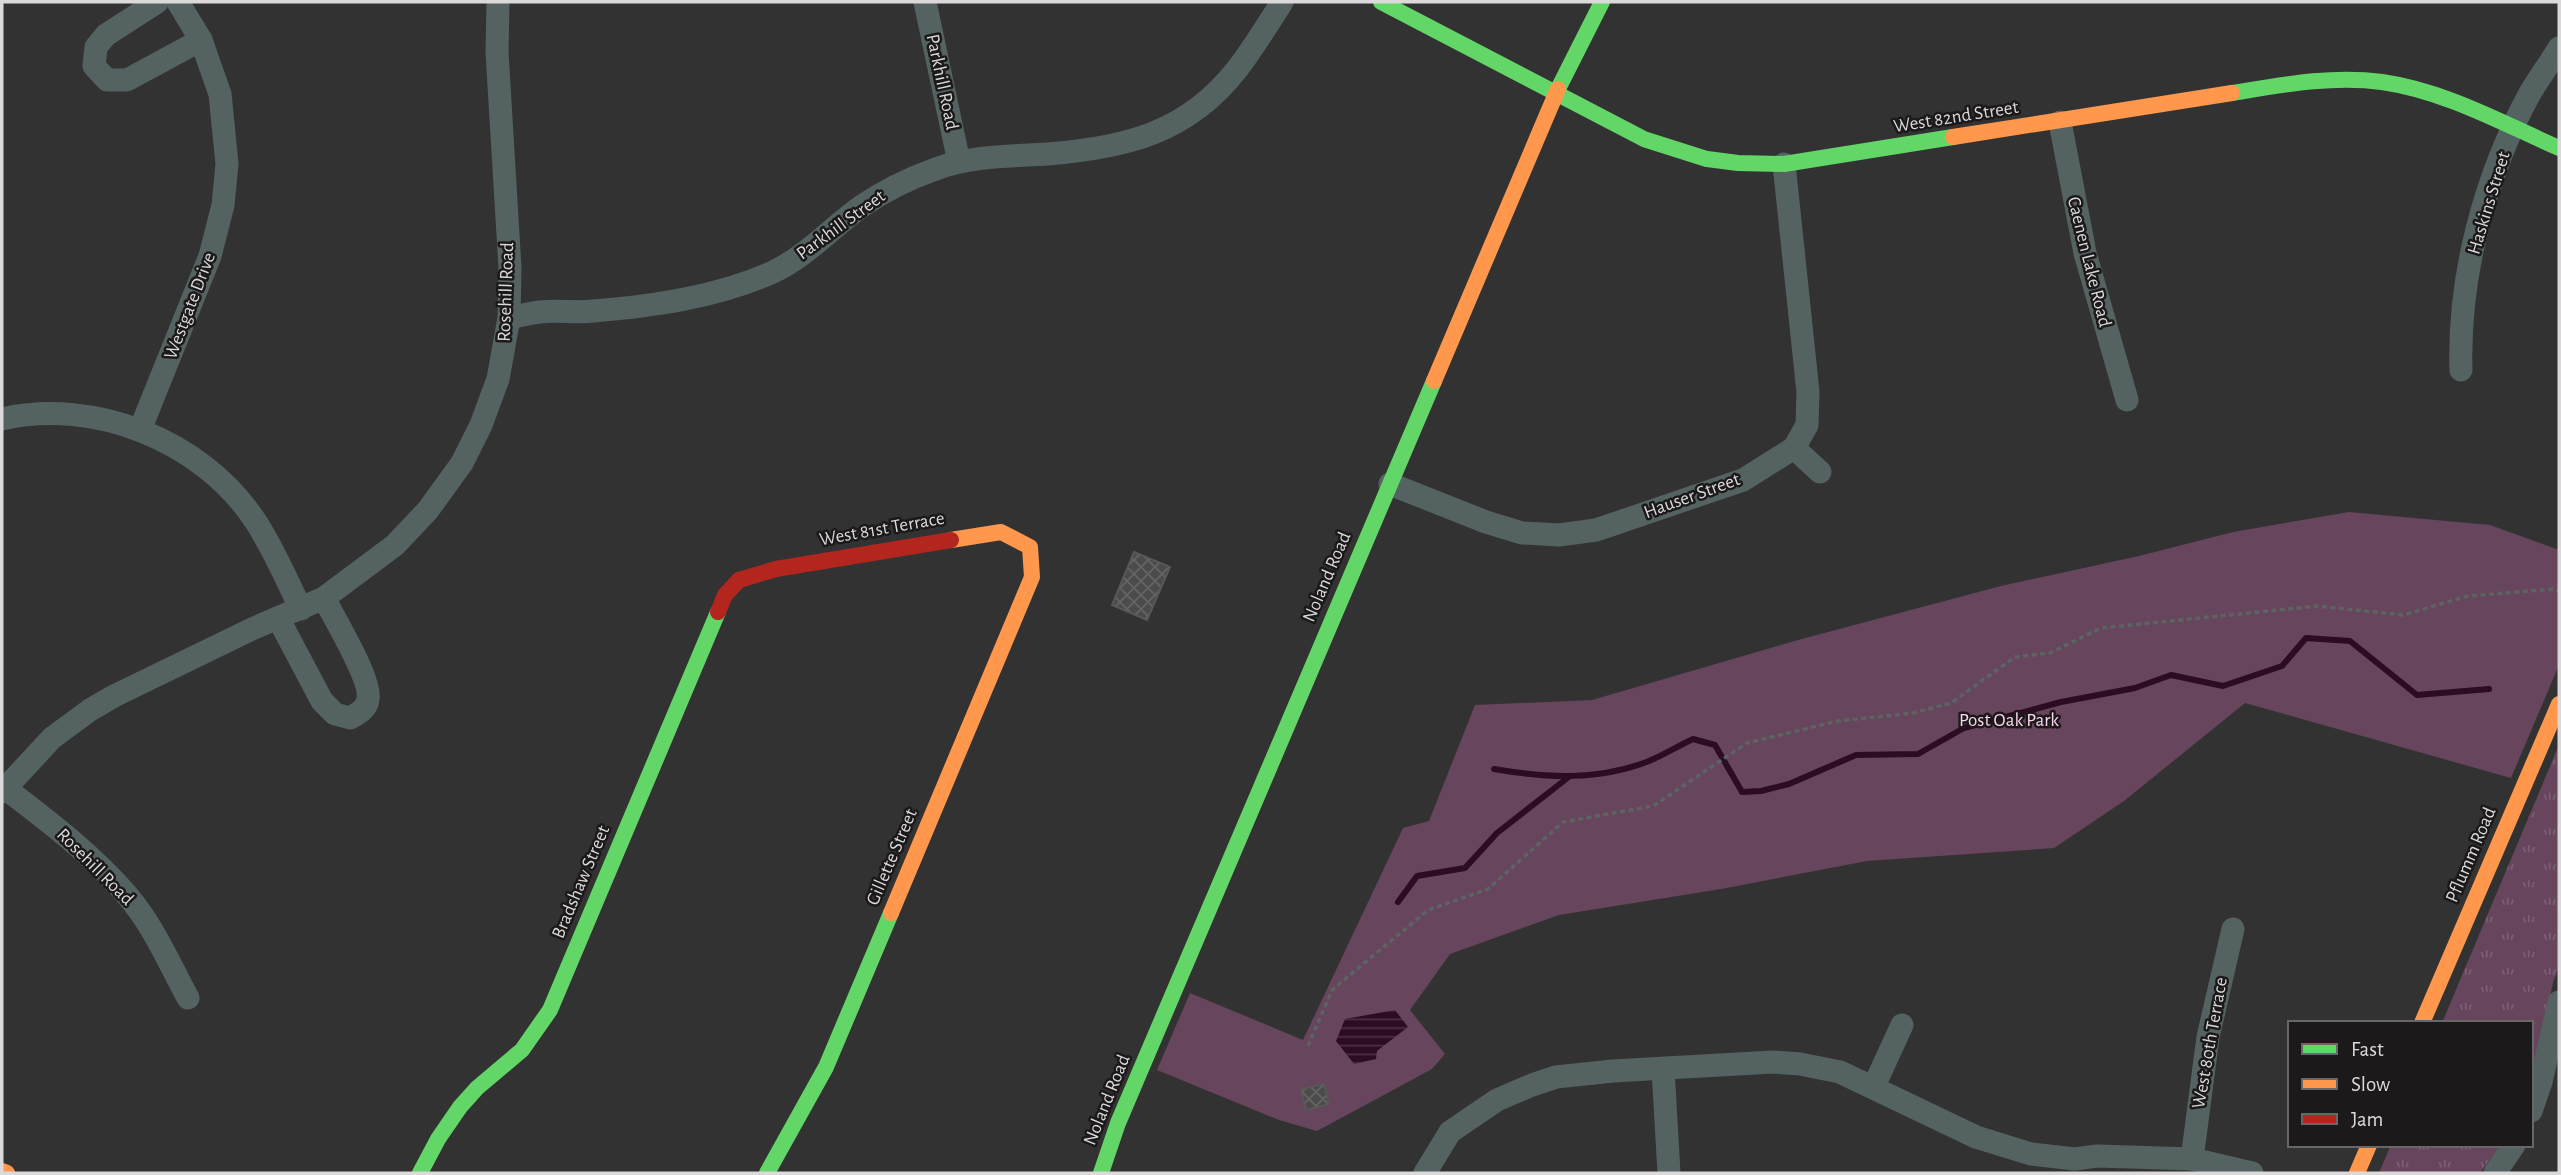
<svg xmlns="http://www.w3.org/2000/svg" width="2561" height="1175" font-family="'Alegreya Sans',sans-serif">
  <defs>
    <pattern id="grass-tufts" width="24" height="20" patternUnits="userSpaceOnUse" patternTransform="scale(1.75)"><rect width="24" height="20" fill="#67455c"/><path d="M3 7l-1-3M5 7V3M7 7l1-3M15 17l-1-3M17 17v-4M19 17l1-3" fill="none" stroke="#7c5f73"/></pattern>
    <pattern id="water-rules" width="6" height="5" patternUnits="userSpaceOnUse" patternTransform="scale(1.75)"><rect width="6" height="5" fill="#2c0c23"/><path d="M0 2.5h6" fill="none" stroke="#4a2f42"/></pattern>
    <pattern id="building-cross-hatch" width="8" height="8" patternUnits="userSpaceOnUse" patternTransform="scale(1.75)"><rect width="8" height="8" fill="#4c4b4c"/><path d="M0 0l8 8M0 8l8-8" fill="none" stroke="#656465"/></pattern>
  </defs>
  <rect width="100%" height="100%" fill="#333233"/>
  <g fill="url(#grass-tufts)">
    <path d="M2559,745V966L2553,983L2531,1084V1023H2442Z"/>
    <path d="M2391,1145H2501L2480,1173H2379Z"/>
  </g>
  <path fill="#67455c" d="M2349,512L2490,525L2559,550V665L2511,778L2245,703L2124,801L2054,848L1867,861L1721,889L1559,915L1450,954L1410,1010L1445,1054L1432,1069L1317,1131L1279,1120L1157,1070L1190,993L1303,1040L1403,828L1429,821L1475,705L1592,700L1798,640L2001,586L2139,556L2233,532Z"/>
  <path fill="url(#water-rules)" d="M1395,1010L1408,1027L1377,1051L1376,1059L1354,1064L1336,1041L1345,1019Z"/>
  <g fill="none" stroke-linecap="round" stroke-linejoin="round">
    <g stroke="#2c0c23" stroke-width="6">
      <path d="M1494,769C1546,778 1599,781 1649,761C1664,755 1678,746 1693,739L1715,745L1742,792L1761,791L1789,784L1856,755L1918,754L1964,728L2061,702L2135,688L2171,675L2223,686L2282,666L2306,638L2350,641L2417,695L2489,689"/>
      <path d="M1398,902L1417,876L1465,868L1497,833L1570,776"/>
    </g>
  </g>
  <g fill="url(#building-cross-hatch)" stroke="#595859" stroke-width="2">
    <path d="M1134,552L1170,567L1147,620L1112,605Z"/>
    <path d="M1324,1084L1329,1104L1306,1110L1301,1089Z"/>
  </g>
  <g fill="none" stroke-linecap="round" stroke-linejoin="round">
    <path stroke="#5c6463" stroke-width="3.5" stroke-dasharray="5 3.5" stroke-linecap="butt" d="M1308,1046L1332,990L1428,910L1488,889L1563,822L1653,806L1747,743L1838,721L1913,713L1951,703L2015,657L2050,653L2101,628L2318,606L2403,615L2468,596L2553,589L2559,591"/>
    <g stroke="#546362" stroke-width="23">
      <path d="M157,2L106,35L96,47L94,66L107,80H127L201,40"/>
      <path d="M925,2L959,162"/>
      <path d="M2060,122L2085,253L2127,400"/>
      <path d="M509,318C519,316 530,313 540,312C558,310 576,313 593,311C654,306 717,297 773,272C807,256 832,227 862,206C884,191 908,179 933,170C968,156 1010,156 1047,154C1125,148 1188,133 1238,68C1254,47 1268,24 1282,2"/>
      <path d="M2461,370C2458,276 2485,176 2530,93C2539,78 2550,63 2559,48"/>
      <path d="M2,419C94,398 201,440 254,519C273,547 286,579 301,609"/>
      <path d="M140,430L210,256L223,205L227,164L220,94L201,40L178,2"/>
      <path d="M1794,448L1820,472"/>
      <path d="M1390,484L1486,522L1522,533L1559,535L1596,530L1743,480L1794,448L1807,425L1808,392L1784,164"/>
      <path d="M278,618L322,701L335,714L350,718C358,714 367,709 368,699C372,680 334,618 324,598"/>
      <path d="M5,788C47,820 93,855 127,895C153,925 169,963 188,998"/>
      <path d="M2,792L52,738L90,710L114,696L252,629L324,598L395,545L428,510L462,463L481,425L498,379L509,318L510,268L497,52L498,2"/>
      <path d="M1663,1069L1669,1173"/>
      <path d="M1874,1086L1902,1025"/>
      <path d="M2531,1111L2541,1082L2559,1002"/>
      <path d="M2192,1159L2208,1037L2233,929"/>
      <path d="M1425,1173L1450,1132L1497,1100L1532,1085L1556,1077L1613,1071L1773,1062L1800,1064L1840,1072L1976,1137L2031,1154L2075,1159L2097,1156L2192,1159L2252,1173"/>
      <path d="M2495,1173L2514,1145"/>
    </g>
    <g stroke="#63d668" stroke-width="16">
      <path d="M1381,2L1644,139L1707,159L1738,163L1784,164L1953,137"/>
      <path d="M1558,89L1602,2"/>
      <path d="M2232,93C2281,85 2332,75 2382,82C2445,91 2502,123 2559,148"/>
      <path d="M420,1173L438,1139L460,1107L477,1088L522,1050L550,1010L718,612"/>
      <path d="M767,1173L826,1067L891,913"/>
      <path d="M1101,1173L1118,1123L1434,381"/>
    </g>
    <g stroke="#ff974d" stroke-width="16">
      <path d="M1953,137L2232,93"/>
      <path d="M1434,381L1558,89"/>
      <path d="M891,913L1032,577L1030,547L1001,532L951,540"/>
      <path d="M2422,1023L2559,704"/>
      <path d="M2,1171L7,1173"/>
      <path d="M2357,1173L2369,1145"/>
    </g>
    <path stroke="#b3261e" stroke-width="16" d="M718,612L725,595L739,580L776,569L951,540"/>
  </g>
  <g text-anchor="middle" dominant-baseline="central" stroke-width="5" stroke-linejoin="round" paint-order="stroke">
    <g font-size="19" fill="#dbd9da" stroke="#1b191a">
      <text transform="translate(942 82) rotate(78)">Parkhill Road</text>
      <text transform="translate(1956 117) rotate(-9)">West 82nd Street</text>
      <text transform="translate(2489 203) rotate(-73)">Haskins Street</text>
      <text transform="translate(841 225) rotate(-36)">Parkhill Street</text>
      <text transform="translate(2089 262) rotate(76)">Caenen Lake Road</text>
      <text transform="translate(506 292) rotate(-88)">Rosehill Road</text>
      <text transform="translate(190 306) rotate(-69)">Westgate Drive</text>
      <text transform="translate(1692 496) rotate(-20)">Hauser Street</text>
      <text transform="translate(882 529) rotate(-10)">West 81st Terrace</text>
      <text transform="translate(1327 577) rotate(-67)">Noland Road</text>
      <text transform="translate(2471 855) rotate(-67)">Pflumm Road</text>
      <text transform="translate(892 857) rotate(-67)">Gillette Street</text>
      <text transform="translate(95 867) rotate(45)">Rosehill Road</text>
      <text transform="translate(581 882) rotate(-67)">Bradshaw Street</text>
      <text transform="translate(2210 1043) rotate(-80)">West 80th Terrace</text>
      <text transform="translate(1107 1100) rotate(-68)">Noland Road</text>
    </g>
    <g font-size="19" fill="#fcd2ec" stroke="#1b191a">
      <text x="2009" y="720">Post Oak Park</text>
    </g>
  </g>
  <rect width="2561" height="1175" fill="none" stroke="#dbd9da" stroke-width="7"/>
  <rect x="2288" y="1021" width="245" height="126" fill="#1b191a" stroke="#686667" stroke-width="2"/>
  <rect x="2302" y="1044" width="35" height="10" fill="#63d668" stroke="#686667" stroke-width="2"/>
  <text x="2351" y="1056" font-size="21" fill="#dbd9da">Fast</text>
  <rect x="2302" y="1079" width="35" height="10" fill="#ff974d" stroke="#686667" stroke-width="2"/>
  <text x="2351" y="1091" font-size="21" fill="#dbd9da">Slow</text>
  <rect x="2302" y="1114" width="35" height="10" fill="#b3261e" stroke="#686667" stroke-width="2"/>
  <text x="2351" y="1126" font-size="21" fill="#dbd9da">Jam</text>
</svg>
